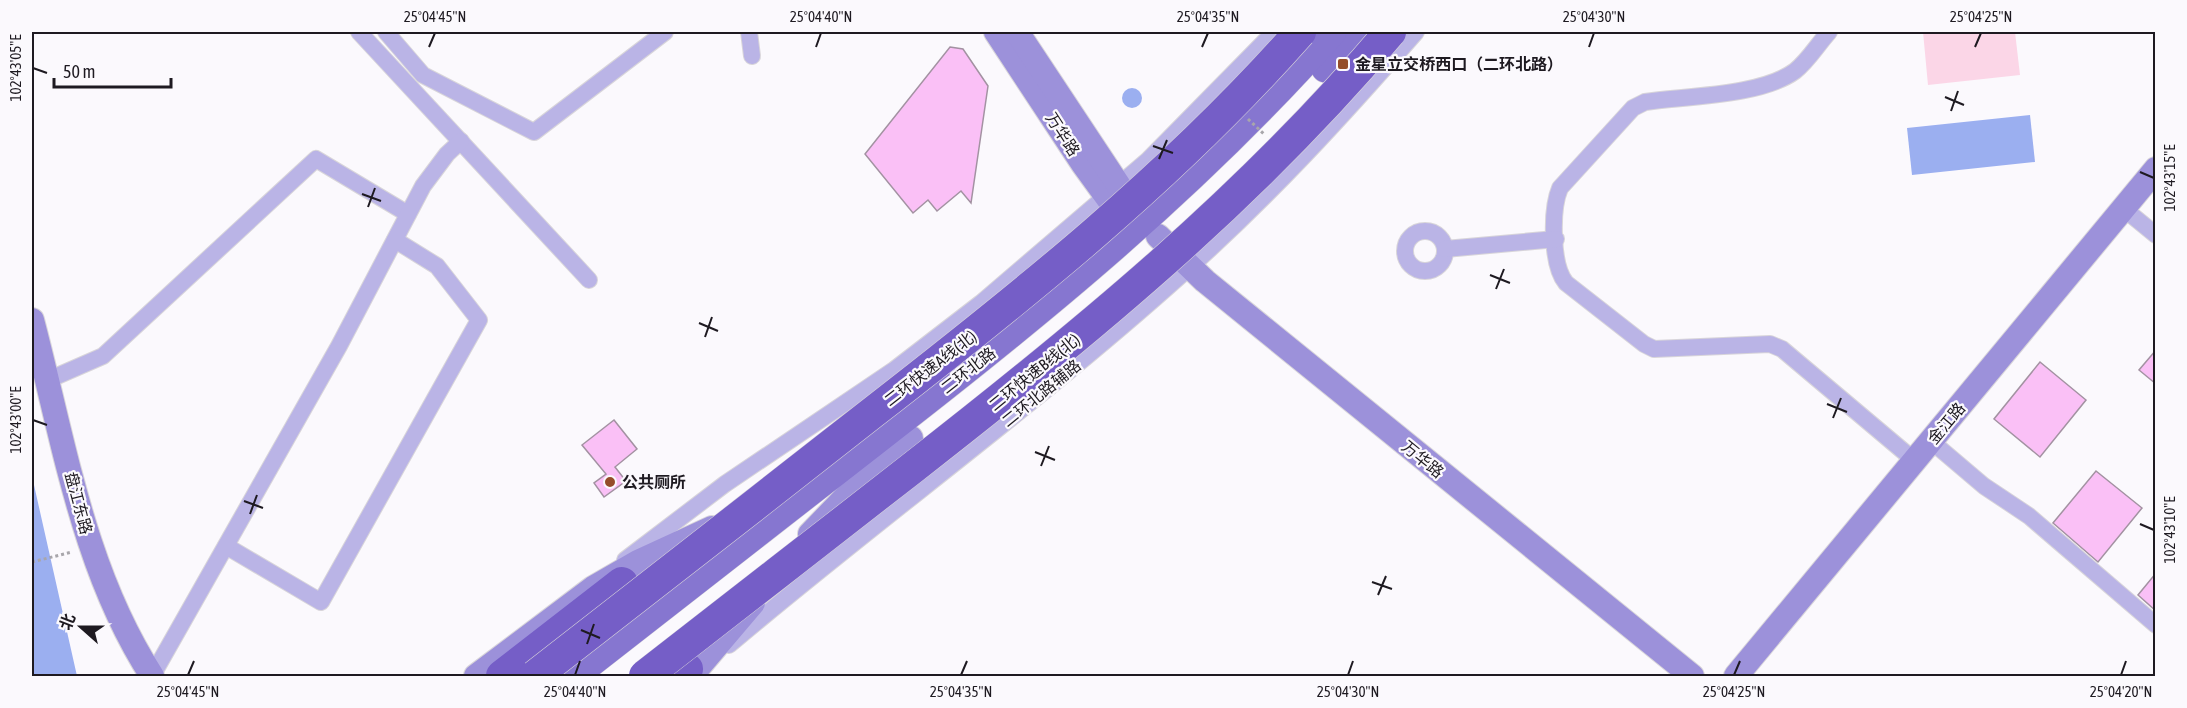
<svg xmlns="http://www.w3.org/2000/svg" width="2187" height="708" font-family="'Asap Condensed','Noto Sans SC',sans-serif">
  <rect width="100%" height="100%" fill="#fbf9fd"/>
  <path fill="#fbd6e7" d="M1923,32H2015L2020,75L1928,85Z"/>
  <g fill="#9baff0">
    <circle cx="1132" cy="98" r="10"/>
    <path d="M2030,115L2035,162L1912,175L1907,128Z"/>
    <path d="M32,476L34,485L77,676H34L32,669Z"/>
  </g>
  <g fill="#fac0f6" stroke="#a392a2" stroke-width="1.5">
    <path d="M950,47L963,49L988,86L971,203L961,191L937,211L928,200L913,213L865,154Z"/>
    <path d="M2156,350V384L2139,370Z"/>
    <path d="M2040,362L2086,400L2040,457L1994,419Z"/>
    <path d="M614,420L637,449L615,467L626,481L604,497L594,483L606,474L582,445Z"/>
    <path d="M2096,471L2142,508L2098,562L2053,523Z"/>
    <path d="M2156,573V611L2138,595Z"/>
  </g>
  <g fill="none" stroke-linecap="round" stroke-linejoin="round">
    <g stroke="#d8d5da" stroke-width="18">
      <g id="street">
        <path d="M359,32L589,280"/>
        <path d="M386,32L423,75L534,132L665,32"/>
        <path d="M749,32L752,56"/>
        <path d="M1829,32C1818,44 1808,61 1795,71C1761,96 1687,96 1645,102L1633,108L1560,188C1551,209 1551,265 1566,283L1644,344L1654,349L1770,344L1782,349L1915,461"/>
        <path d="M2123,208L2156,235"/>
        <circle cx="1425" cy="251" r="20"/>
        <path d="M1445,249L1556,239"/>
        <path d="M48,380L103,356L316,159L408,214"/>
        <path d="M1931,441L1984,486L2029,516L2156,625"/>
        <path d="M226,546L321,602L479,320L437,266L395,240"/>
        <path d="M625,560L725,484L894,370L981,303L1148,160L1274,32"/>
        <path d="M729,645C878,519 1036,405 1181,275C1266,200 1342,117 1416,32"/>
        <path d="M152,676L339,346L423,186L447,154L461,141"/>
      </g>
    </g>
    <g stroke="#d8d5da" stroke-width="26">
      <g id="secondary">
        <path d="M996,32L1083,164L1128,226"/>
        <path d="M1017,32L1119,186L1141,215"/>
        <path d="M1158,236L1205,281L1692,676"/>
        <path d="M32,320C64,441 83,570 152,676"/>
        <path d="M810,534L863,479L911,438"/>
        <path d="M476,676L593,588L638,562L712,528"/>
        <path d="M691,676L753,603"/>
        <path d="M1736,676L2156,169"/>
      </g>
    </g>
    <g stroke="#d8d5da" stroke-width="28">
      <g id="primary">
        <path d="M1325,69L1358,32"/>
        <path d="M575,676C675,598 775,520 875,442C1038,316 1196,187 1333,32"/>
      </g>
    </g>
    <g stroke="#d8d5da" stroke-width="33">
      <g id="highway">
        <path d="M502,676L622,583"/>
        <path d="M677,676L687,669"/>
      </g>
    </g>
    <path stroke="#a8a6ab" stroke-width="3" stroke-dasharray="3 3" stroke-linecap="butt" d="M32,562L72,552"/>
    <use href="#street" stroke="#bab4e6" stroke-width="16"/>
    <use href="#secondary" stroke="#9c91da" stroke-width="24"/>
    <use href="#primary" stroke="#8676d0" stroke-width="27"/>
    <use href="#highway" stroke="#755ec7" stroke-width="32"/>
    <g stroke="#d8d5da" stroke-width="33" stroke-linecap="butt">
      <g id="highway-bridge">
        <path d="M535,676C647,589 760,501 872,413C1024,295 1173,176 1300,32"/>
        <path d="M645,676C734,607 822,538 911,469C1083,335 1249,199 1390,32"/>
      </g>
    </g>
    <path stroke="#a8a6ab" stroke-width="3" stroke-dasharray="3 3" stroke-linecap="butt" d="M1248,119L1265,135"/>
    <use href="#highway-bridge" stroke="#755ec7" stroke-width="32"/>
  </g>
  <path fill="none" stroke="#1e1a21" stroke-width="2" d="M429,47L435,33M816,47L821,33M1202,47L1208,33M1589,47L1594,33M1975,47L1981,33M33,68L47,73M1945,97L1964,105M1951,111L1958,91M1153,146L1173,153M1159,159L1167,140M2140,172L2154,178M362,194L381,201M368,207L375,188M1490,275L1510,283M1496,289L1504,269M699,323L718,331M705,337L712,317M1827,404L1847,412M1833,418L1841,398M33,420L47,425M1035,452L1055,460M1041,466L1049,446M244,501L263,508M250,514L257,495M2140,524L2154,530M1372,582L1392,589M1378,595L1386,576M581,630L600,638M587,644L594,624M188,675L194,661M575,675L580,661M961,675L967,661M1348,675L1353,661M1734,675L1740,661M2121,675L2126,661"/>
  <g fill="#954d2a" stroke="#fbf9fd" stroke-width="2">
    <rect x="1337" y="58" width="12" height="12" rx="3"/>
    <circle cx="610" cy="482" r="6"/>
  </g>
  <g text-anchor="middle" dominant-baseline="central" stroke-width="4.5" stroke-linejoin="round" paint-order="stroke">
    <g font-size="16" font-weight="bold" fill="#1e1a21" stroke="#fbf9fd" text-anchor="start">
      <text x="1355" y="64">金星立交桥西口（二环北路）</text>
      <text x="622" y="482">公共厕所</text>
    </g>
    <g font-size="16" fill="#1e1a21" stroke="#fbf9fd">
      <text transform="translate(1063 134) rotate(57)">万华路</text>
      <text transform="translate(930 368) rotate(-38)">二环快速A线(北)</text>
      <text transform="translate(968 370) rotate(-38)">二环北路</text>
      <text transform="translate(1034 372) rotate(-39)">二环快速B线(北)</text>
      <text transform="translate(1041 393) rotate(-39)">二环北路辅路</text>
      <text transform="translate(1946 423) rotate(-50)">金江路</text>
      <text transform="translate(1423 459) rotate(39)">万华路</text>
      <text transform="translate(79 503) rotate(75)">盘江东路</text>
    </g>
  </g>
  <rect width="2187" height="708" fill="none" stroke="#fbf9fd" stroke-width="66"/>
  <g transform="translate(81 627) rotate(291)" stroke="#fbf9fd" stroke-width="4.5" paint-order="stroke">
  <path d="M0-4.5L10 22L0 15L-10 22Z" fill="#1e1a21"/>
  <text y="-9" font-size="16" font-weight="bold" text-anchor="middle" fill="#1e1a21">北</text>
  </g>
  <path d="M54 78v9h117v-9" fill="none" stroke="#1e1a21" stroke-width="3"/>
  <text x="63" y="78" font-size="18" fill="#1e1a21" stroke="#fbf9fd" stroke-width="4.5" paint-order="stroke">50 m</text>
  <rect x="33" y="33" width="2121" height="642" fill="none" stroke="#1e1a21" stroke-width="2"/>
  <g font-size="15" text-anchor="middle" fill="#1e1a21">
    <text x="435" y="22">25°04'45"N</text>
    <text x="821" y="22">25°04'40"N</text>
    <text x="1208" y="22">25°04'35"N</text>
    <text x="1594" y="22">25°04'30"N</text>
    <text x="1981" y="22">25°04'25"N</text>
    <text transform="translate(16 68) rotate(-90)" y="5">102°43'05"E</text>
    <text transform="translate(2170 178) rotate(-90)" y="5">102°43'15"E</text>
    <text transform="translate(16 420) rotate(-90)" y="5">102°43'00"E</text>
    <text transform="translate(2170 530) rotate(-90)" y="5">102°43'10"E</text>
    <text x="188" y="697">25°04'45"N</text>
    <text x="575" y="697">25°04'40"N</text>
    <text x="961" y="697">25°04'35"N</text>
    <text x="1348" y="697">25°04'30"N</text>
    <text x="1734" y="697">25°04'25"N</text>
    <text x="2121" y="697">25°04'20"N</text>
  </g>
</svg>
